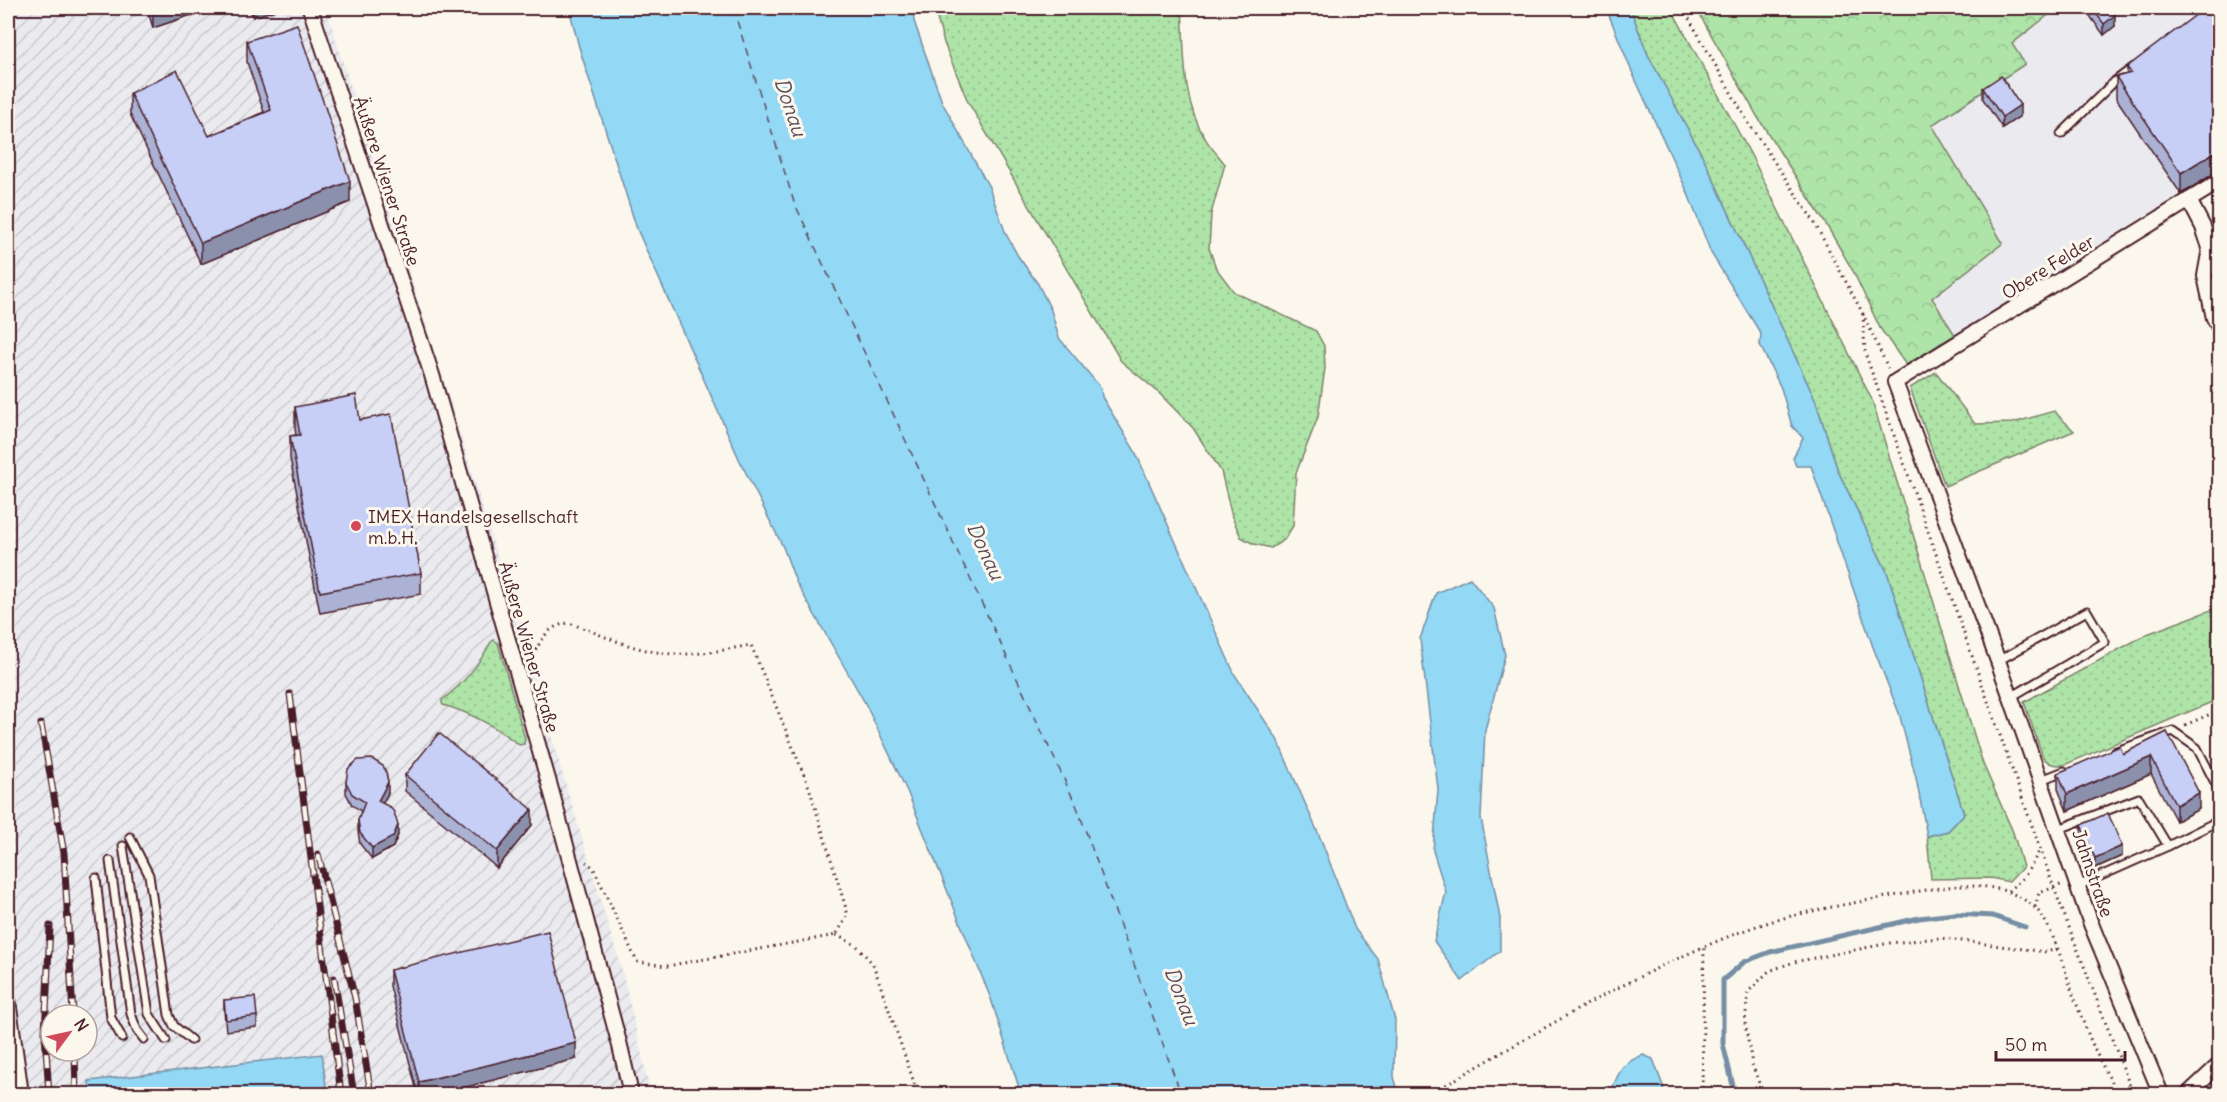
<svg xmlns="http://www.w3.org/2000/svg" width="2227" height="1102" font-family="Delius,sans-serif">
  <defs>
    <pattern id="industrial-furrows" width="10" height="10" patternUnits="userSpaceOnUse" patternTransform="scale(1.5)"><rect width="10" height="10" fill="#ebebef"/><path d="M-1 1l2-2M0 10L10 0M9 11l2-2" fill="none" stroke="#cbc9cd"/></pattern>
    <pattern id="grass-dots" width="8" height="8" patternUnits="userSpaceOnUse" patternTransform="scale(1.5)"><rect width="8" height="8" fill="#aee4a8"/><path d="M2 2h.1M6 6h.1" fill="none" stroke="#97c391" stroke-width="1.8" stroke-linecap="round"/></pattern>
    <pattern id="forest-crowns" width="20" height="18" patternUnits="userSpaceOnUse" patternTransform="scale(1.5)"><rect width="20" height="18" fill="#aee4a8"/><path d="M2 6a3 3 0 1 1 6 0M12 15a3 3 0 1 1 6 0" fill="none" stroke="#97c391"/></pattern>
  </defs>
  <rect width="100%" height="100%" fill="#fbf7ec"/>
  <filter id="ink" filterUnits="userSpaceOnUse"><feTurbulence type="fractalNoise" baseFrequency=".0167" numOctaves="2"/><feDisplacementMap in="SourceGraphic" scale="12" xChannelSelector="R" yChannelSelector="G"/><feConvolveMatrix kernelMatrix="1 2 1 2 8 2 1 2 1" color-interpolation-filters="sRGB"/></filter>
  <g filter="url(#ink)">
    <path fill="#ebebef" d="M2057,8H2219V170L1955,335L1933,297L2003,243L1932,125L2024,64L2012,44Z"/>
    <path fill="url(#industrial-furrows)" fill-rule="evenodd" d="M8,8H326L460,433L623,974L651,1094H327L322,1055L89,1080L90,1094H8ZM51,1015H87V1051H51Z"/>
    <g fill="url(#grass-dots)" stroke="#7c826a" stroke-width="1.5">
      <path d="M934,8H1182C1185,51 1181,100 1205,138C1210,147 1218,155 1225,164L1211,214L1209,248L1216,268L1234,292L1316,331L1324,346L1325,368L1318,417L1296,473L1293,526L1284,540L1271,548L1254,544L1241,537L1232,517L1221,471L1193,428L1158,392L1121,361L968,102L944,43Z"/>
      <path d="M1630,8H1671L1752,157L1872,400L1983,764L2013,832L2023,867L2009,882L1991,878L1931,879L1927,836L1948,831L1964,814L1887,572L1838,471L1816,402L1705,161L1648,55Z"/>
      <path d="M1936,372L1975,424L2013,423L2054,411L2074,431L1945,486L1910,388Z"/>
      <path d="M2219,607V699L2064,765C2054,765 2049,765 2043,757L2024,702L2147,634Z"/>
      <path d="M494,640L498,643L525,739L524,744L519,745C495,726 472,713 443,705L442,703V700C464,683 478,666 491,642Z"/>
    </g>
    <path fill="url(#forest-crowns)" stroke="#7c826a" stroke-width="1.5" d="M1696,8H2057L2012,44L2025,64L1932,125L2003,243L1932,298L1955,335L1906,365L1880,328L1853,271L1827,226L1757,116Z"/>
    <g fill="#93d8f5" stroke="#768ea4" stroke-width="1.5">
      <path d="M569,8H913L914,21L942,102L989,187L1006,234L1018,256L1038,284L1051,310L1059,338L1101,388L1102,397L1135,451L1235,675L1277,739L1322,842L1355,929L1378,959L1395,1020L1394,1077L1399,1094H1021L991,999L907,791L865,703L796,582L783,547L740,461L637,229L579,47Z"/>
      <path d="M1606,8H1630L1648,55L1705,161L1816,402L1838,471L1887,572L1964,814L1948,831L1927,836L1916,778L1899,713L1873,647L1811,466H1796L1793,458L1803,438L1792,426L1781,388L1760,345L1761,334L1711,253L1687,191L1632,72Z"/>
      <path d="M1470,578L1494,608L1505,655L1485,730L1481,818L1500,918V951L1462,981L1434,941L1446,892L1433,851L1438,789L1420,639L1436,593Z"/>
      <path d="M322,1054L327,1094H90L89,1081Z"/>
      <path d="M1643,1055L1653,1059L1663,1086L1664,1094H1610C1619,1072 1620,1064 1643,1055Z"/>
    </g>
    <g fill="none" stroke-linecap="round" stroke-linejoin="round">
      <path stroke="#768ea4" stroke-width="5" d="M1735,1094L1723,1044V980L1744,962L1770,952L1919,918L1955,914L1993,916L2025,927"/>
      <path stroke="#5c4d5e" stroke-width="1.5" stroke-dasharray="8 6" stroke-linecap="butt" d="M733,8L794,202L1077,807L1181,1094"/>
      <g stroke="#4a1f2b" stroke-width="11">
        <g id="service">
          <path d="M2061,134L2115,81L2134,67"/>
          <path d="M1998,661L2087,611L2105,642L2011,697"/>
          <path d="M2114,752L2173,731L2197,748L2220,792"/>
          <path d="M2041,780L2064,771"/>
          <path d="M2059,829L2139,798L2168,846"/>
          <path d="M130,837L149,875L169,1015L174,1026L191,1040"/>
          <path d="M123,846L149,1014L166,1040"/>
          <path d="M110,861L131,1014L137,1030L144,1039"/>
          <path d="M96,878L111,1018L122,1038"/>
          <path d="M2078,886L2168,846L2220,820"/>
        </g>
      </g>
      <g stroke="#4a1f2b" stroke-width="18">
        <g id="minor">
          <path d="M310,8L432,375L551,790L620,1046L631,1094"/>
          <path d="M2189,200L2203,227L2210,248L2205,276L2214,318L2220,329"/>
          <path d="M8,1000L21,1094"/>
          <path d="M2161,1094L2091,924L1998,661L1895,382L2220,181"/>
          <path d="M2188,1094L2220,1064"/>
        </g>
      </g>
      <g stroke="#4a1f2b" stroke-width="3" stroke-dasharray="1.5 4.5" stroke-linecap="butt">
        <path d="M1683,8L1749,124L1813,220L1863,314L1888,368"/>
        <path d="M1863,314L1865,353L2054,888L2133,1094"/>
        <path d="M528,659L531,658C542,640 546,626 569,623C600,634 630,649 663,653C692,657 723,650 751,645L809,787L848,915L836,935L667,966L637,962L593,867L586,862"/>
        <path d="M2185,725L2220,710"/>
        <path d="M2008,891L2025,876L2040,850"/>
        <path d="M2035,907L2039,893L2063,884"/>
        <path d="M836,935L856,945L873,964L918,1094"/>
        <path d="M1430,1094C1533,1035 1636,971 1748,929C1796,912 1848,904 1898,895C1943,887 1995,875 2033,906C2053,922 2066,976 2075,1000C2087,1032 2100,1067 2120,1094"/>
        <path d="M1702,1094L1704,948"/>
        <path d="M1763,1094L1752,1064L1745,1023L1748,992L1769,971L1794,962L1890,943L1940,938L2046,952L2058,949"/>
      </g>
      <use href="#service" stroke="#fbf7ec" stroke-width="7"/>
      <use href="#minor" stroke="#fbf7ec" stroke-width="14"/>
      <g stroke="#4a1f2b" stroke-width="7">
        <g id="rail">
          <path d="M290,694L341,1094"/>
          <path d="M41,724L64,853L73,1015"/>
          <path d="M318,854L355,998L371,1094"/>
          <path d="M334,978L354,1094"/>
          <path d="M75,1051L76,1094"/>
          <path d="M49,1094L45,1034L50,926"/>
        </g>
      </g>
      <use href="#rail" stroke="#fbf7ec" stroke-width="4.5" stroke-dasharray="14" stroke-linecap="butt"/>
    </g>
    <g fill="#abb2d4" stroke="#4a1f2b" stroke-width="1.5">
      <path d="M147,8H212L153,28Z"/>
      <path d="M249,8H278V9L253,17Z"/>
      <path d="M2084,8H2109L2115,26L2104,35Z"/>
      <path d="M2220,8V170L2181,194L2116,98V77L2127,74V67Z"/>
      <path d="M247,41L350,202L201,264L130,114V93L209,136L264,112L247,62Z"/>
      <path d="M1983,88L2020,116L2002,128L1983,99Z"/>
      <path d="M295,407L360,420L421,573V594L320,613L290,458V436L296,435L295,428Z"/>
      <path d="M2167,732L2199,809L2176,821L2151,774L2067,811L2058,789V773L2123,754Z"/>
      <path d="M405,775L532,825L497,868L405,791Z"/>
      <path d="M346,782L388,793L382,804L398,835L393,847L372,859L360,844L358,831V820L361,811L352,805L346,793Z"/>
      <path d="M2081,825L2122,856L2095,868L2081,836Z"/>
      <path d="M390,970L576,1059L434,1095H418L390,986Z"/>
      <path d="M224,1000L257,1016V1027L226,1031L224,1011Z"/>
    </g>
    <g fill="#8b91ad" stroke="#4a1f2b" stroke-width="1.5">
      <path d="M153,8H212L153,28Z"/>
      <path d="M253,8H278V9L253,17Z"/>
      <path d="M2115,15V26L2104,35V24Z"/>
      <path d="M2020,105V116L2002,128V117Z"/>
      <path d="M2220,149V170L2181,194V173Z"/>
      <path d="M350,181V202L201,264V243Z"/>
      <path d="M2151,757V774L2067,811V794Z"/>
      <path d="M388,782V793L378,812V801Z"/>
      <path d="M2199,793V809L2176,821V805Z"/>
      <path d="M532,809V825L497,868V851Z"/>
      <path d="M398,825V835L393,847L372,859V848Z"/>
      <path d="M2122,846V856L2095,868V858Z"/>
      <path d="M576,1043V1059L434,1095H419V1082Z"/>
    </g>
    <g fill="#c7cff7" stroke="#4a1f2b" stroke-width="1.5">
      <path d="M2092,8H2109L2115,15L2104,24Z"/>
      <path d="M2205,8H2220V149L2181,173L2116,77L2131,73L2127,67Z"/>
      <path d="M297,24L350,181L201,243L130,93L177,70L209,136L271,110L247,41Z"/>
      <path d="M2001,76L2020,105L2002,117L1983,88Z"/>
      <path d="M356,395L360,420L391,414L421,573L320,592L290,436L300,435L295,407Z"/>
      <path d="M2167,732L2199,793L2176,805L2151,757L2067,794L2058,773L2120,746L2123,754Z"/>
      <path d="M439,733L532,809L497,851L405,775Z"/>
      <path d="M372,759L383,766L386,772L388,782L378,801L390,807L394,812L398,825L393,837L372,848L360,833L358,820L365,802L352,794L346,782L348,769L358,760Z"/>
      <path d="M2108,813L2122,846L2095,858L2081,825Z"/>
      <path d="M548,931L576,1043L419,1082L390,970Z"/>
      <path d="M255,997L257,1016L226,1020L224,1000Z"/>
    </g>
  </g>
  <circle fill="#d1495b" stroke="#fbf7ec" stroke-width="2" cx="356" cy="526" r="6"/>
  <g text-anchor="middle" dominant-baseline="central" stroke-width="6" stroke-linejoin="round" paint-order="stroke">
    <g font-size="18" fill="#4a1f2b" stroke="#fbf7ec">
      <text transform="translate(387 181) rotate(72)">Äußere Wiener Straße</text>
      <text transform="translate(2048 267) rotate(-32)">Obere Felder</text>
      <text transform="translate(529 647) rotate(74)">Äußere Wiener Straße</text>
      <text transform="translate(2093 873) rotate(71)">Jahnstraße</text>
    </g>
    <g font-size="18" fill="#4a1f2b" stroke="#fbf7ec" text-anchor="start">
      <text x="368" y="516">IMEX Handelsgesellschaft<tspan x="368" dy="21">m.b.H.</tspan></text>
    </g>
    <g font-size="20" font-style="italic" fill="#5c4d5e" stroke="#fbf7ec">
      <text transform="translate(791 107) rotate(71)">Donau</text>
      <text transform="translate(986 551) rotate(65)">Donau</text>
      <text transform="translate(1182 996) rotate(69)">Donau</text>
    </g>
  </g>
  <rect width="2227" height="1102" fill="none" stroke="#fbf7ec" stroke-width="30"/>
  <rect x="15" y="15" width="2197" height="1072" fill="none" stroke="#4a1f2b" stroke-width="2" filter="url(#ink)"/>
  <g transform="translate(69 1033) rotate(57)"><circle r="28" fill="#fbf7ec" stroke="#b4a19f" stroke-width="1.5"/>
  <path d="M0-4.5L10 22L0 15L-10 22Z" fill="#d1495b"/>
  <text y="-9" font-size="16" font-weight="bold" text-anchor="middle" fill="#4a1f2b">N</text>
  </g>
  <path d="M1996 1051v9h129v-9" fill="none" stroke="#4a1f2b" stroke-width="3"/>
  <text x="2005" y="1051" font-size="18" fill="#4a1f2b" stroke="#fbf7ec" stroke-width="4.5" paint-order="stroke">50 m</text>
</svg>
